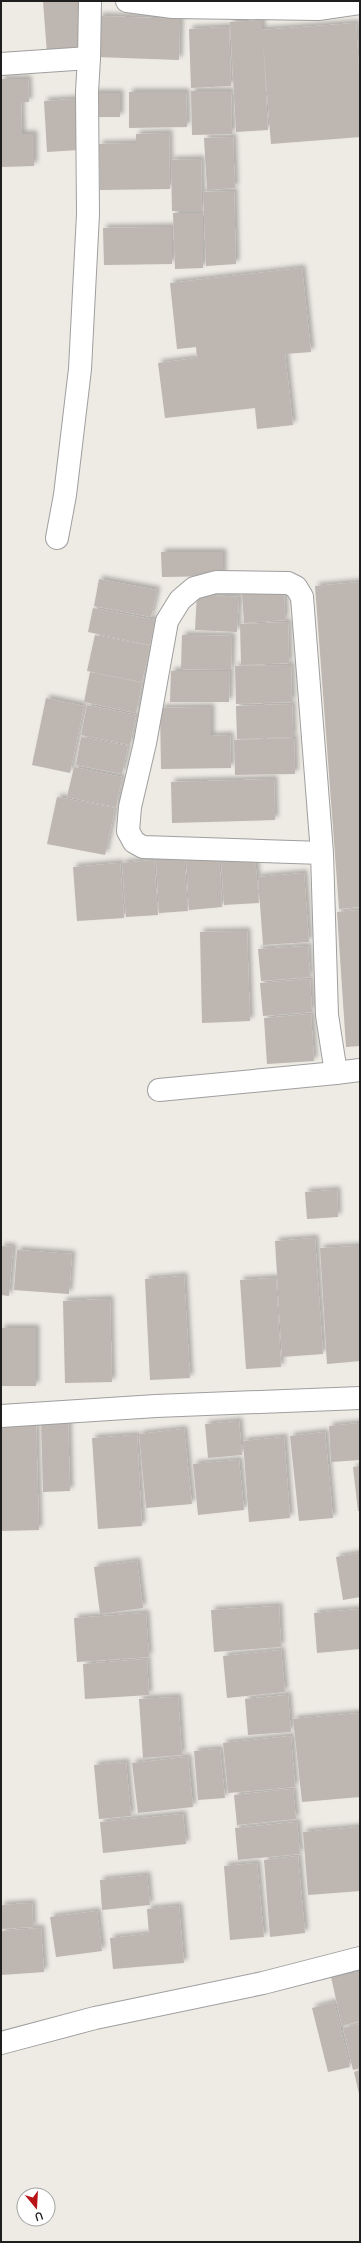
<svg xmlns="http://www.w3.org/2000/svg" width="361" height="2243" font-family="Manrope,sans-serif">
  <defs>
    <filter id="shadow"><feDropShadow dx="3.5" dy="-3.5" stdDeviation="2" flood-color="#0004"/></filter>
  </defs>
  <rect width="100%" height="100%" fill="#eeeae4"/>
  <g fill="#beb6b1" filter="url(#shadow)">
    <path d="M43,1H79L83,51L47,53Z"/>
    <path d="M99,16L180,19L179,60L97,57Z"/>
    <path d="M262,20V30L356,23L360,87V137L271,144L263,41L268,130L236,132L230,22Z"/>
    <path d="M229,27L231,86L191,88L189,29Z"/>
    <path d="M1,79H28L29,102H21L22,134H34V166L1,167Z"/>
    <path d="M191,91H231L232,134L192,135Z"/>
    <path d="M129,92H186L187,127L129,128Z"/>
    <rect x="93" y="93" width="27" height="24"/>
    <path d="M75,99L78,150L47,152L44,101Z"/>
    <path d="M169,133L170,189L100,190L99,144L136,143V134Z"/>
    <path d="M233,137L235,188L207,190L204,138Z"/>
    <path d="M201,159L202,211H172L171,160Z"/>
    <path d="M234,191L236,264L206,266L203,192Z"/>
    <path d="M173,213H203V268L175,269Z"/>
    <path d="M172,227V264L104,265L103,228Z"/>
    <path d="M302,268L311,352L285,354L293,425L257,429L255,408L165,418L158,363L197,358L196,347L177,349L170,283Z"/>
    <path d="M161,552H223V576L162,577Z"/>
    <path d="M99,579L157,590L151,617L94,606Z"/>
    <path d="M360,582V907L339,909L315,586Z"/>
    <path d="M284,592L285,620L244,623L242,594Z"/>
    <path d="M197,594L239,597L237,632L195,630Z"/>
    <path d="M93,608L155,620L150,645L88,632Z"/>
    <path d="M288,622L289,663L241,665L240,624Z"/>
    <path d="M95,635L150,646L142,682L87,671Z"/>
    <path d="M182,635L232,636L231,670L181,669Z"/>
    <path d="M291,665L292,702L236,704L235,666Z"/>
    <path d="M171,671H230L229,702H170Z"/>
    <path d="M90,672L142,683L136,713L84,702Z"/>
    <path d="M46,698L84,706L70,773L32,765Z"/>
    <path d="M292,704L293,737L237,739L236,706Z"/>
    <path d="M87,705L136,715L130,745L81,735Z"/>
    <path d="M211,707V736L230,735L231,768L161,769L160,708Z"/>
    <path d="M81,737L128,746L122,774L76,765Z"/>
    <path d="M294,738L295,774L235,775L234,740Z"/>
    <path d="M74,767L122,777L116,807L67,797Z"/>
    <path d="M274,779L275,820L172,823L171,782Z"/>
    <path d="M57,797L115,808L105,855L47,844Z"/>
    <path d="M219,854L222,907L189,910L186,856Z"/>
    <path d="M184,856L188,911L159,913L156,858Z"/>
    <path d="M255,858L259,903L224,905L221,859Z"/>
    <path d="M154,860L158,915L126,917L122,863Z"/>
    <path d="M120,863L124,918L77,921L73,867Z"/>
    <path d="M304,873L309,942L263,945L258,877Z"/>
    <path d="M360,910V1046L346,1047L337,912Z"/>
    <path d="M247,931L250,1021L202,1023L200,932Z"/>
    <path d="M308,946L310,977L261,981L258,949Z"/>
    <path d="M310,979L312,1012L263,1016L260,983Z"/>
    <path d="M311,1014L314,1061L267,1064L264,1018Z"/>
    <path d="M337,1190L338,1217L307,1219L305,1192Z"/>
    <path d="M315,1238L323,1354L282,1357L275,1241Z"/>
    <path d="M1,1246L13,1247L9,1296L1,1295Z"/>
    <path d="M360,1246V1361L327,1364L320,1248Z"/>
    <path d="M17,1250L72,1254L69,1294L14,1290Z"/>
    <path d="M184,1276L190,1378L150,1380L145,1279Z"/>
    <path d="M276,1278L281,1367L246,1369L240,1280Z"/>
    <path d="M110,1299L112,1382L65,1383L63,1301Z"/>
    <rect x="1" y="1328" width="35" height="58"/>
    <path d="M36,1420L39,1530L1,1531V1421Z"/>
    <path d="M41,1420H68L70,1491L43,1492Z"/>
    <path d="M239,1421L242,1455L208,1458L205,1424Z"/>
    <path d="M360,1423V1460L331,1462L329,1426Z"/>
    <path d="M184,1429L192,1504L146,1508L139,1434Z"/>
    <path d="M325,1432L333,1518L299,1521L290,1436Z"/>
    <path d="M137,1435L142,1526L98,1529L92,1438Z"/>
    <path d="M284,1437L290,1518L249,1522L243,1441Z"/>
    <path d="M239,1460L244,1510L198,1515L193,1464Z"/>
    <path d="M360,1466V1511H358L353,1467Z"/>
    <path d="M360,1553V1597L343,1600L336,1557Z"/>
    <path d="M137,1561L143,1608L100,1614L94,1567Z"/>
    <path d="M279,1606L281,1647L214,1652L211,1610Z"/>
    <path d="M360,1609V1649L317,1653L314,1613Z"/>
    <path d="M146,1613L149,1657L77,1662L74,1618Z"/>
    <path d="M281,1650L285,1692L227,1698L223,1656Z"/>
    <path d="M147,1659L149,1695L85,1699L83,1664Z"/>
    <path d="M288,1695L291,1732L248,1735L245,1699Z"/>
    <path d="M178,1697L182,1755L143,1758L139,1699Z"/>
    <path d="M360,1713V1797L302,1802L293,1719Z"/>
    <path d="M291,1736L295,1787L228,1793L223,1743Z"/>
    <path d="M220,1749L225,1798L198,1800L194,1751Z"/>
    <path d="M188,1757L193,1807L138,1813L132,1763Z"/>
    <path d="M126,1762L131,1816L99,1819L94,1765Z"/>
    <path d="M293,1789L296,1819L237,1825L234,1795Z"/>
    <path d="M183,1814L186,1844L103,1853L100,1822Z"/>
    <path d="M297,1822L300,1854L238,1860L235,1828Z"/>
    <path d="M360,1827V1891L308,1895L303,1832Z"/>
    <path d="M298,1856L305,1933L270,1937L264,1860Z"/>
    <path d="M257,1863L264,1937L230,1940L224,1866Z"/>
    <path d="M147,1875L150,1905L102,1910L100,1880Z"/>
    <path d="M32,1903L33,1927L1,1929V1905Z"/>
    <path d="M179,1906L184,1963L113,1969L110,1938L149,1934L147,1909Z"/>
    <path d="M97,1911L102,1951L56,1957L50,1917Z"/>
    <path d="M41,1928L44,1972L1,1975V1931Z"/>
    <path d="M360,1970V2021L342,2026L331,1977Z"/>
    <path d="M334,2002L350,2067L328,2072L312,2008Z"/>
    <path d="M360,2024V2068L353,2070L343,2028Z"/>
    <path d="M360,2070V2094H359L354,2072Z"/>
  </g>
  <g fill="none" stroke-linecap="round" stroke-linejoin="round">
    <g stroke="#9f9f9f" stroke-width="24">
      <g id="minor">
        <path d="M127,1L173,7L318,9L360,3"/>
        <path d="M1,64L89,58L90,1"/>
        <path d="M57,538L65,495L80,369L88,214L87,92L89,58"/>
        <path d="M322,853L143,847L134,842L128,831L130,807L145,743L167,621L180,600L194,588L216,582L288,583L296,587L302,597L322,853L327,1015L336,1073L360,1070"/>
        <path d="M159,1090L336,1073"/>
        <path d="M1,1416L156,1406L360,1398"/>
        <path d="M1,2043L95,2018L263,1983L360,1958"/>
      </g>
    </g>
    <use href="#minor" stroke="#fff" stroke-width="22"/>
  </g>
  <rect width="361" height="2243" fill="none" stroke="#1e1e1e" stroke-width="4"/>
  <g transform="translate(36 2207) rotate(162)"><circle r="19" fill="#ffffff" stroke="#a5a5a5"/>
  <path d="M0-3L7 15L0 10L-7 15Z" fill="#b91317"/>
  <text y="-6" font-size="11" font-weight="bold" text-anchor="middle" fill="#1e1e1e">U</text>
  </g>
</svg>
